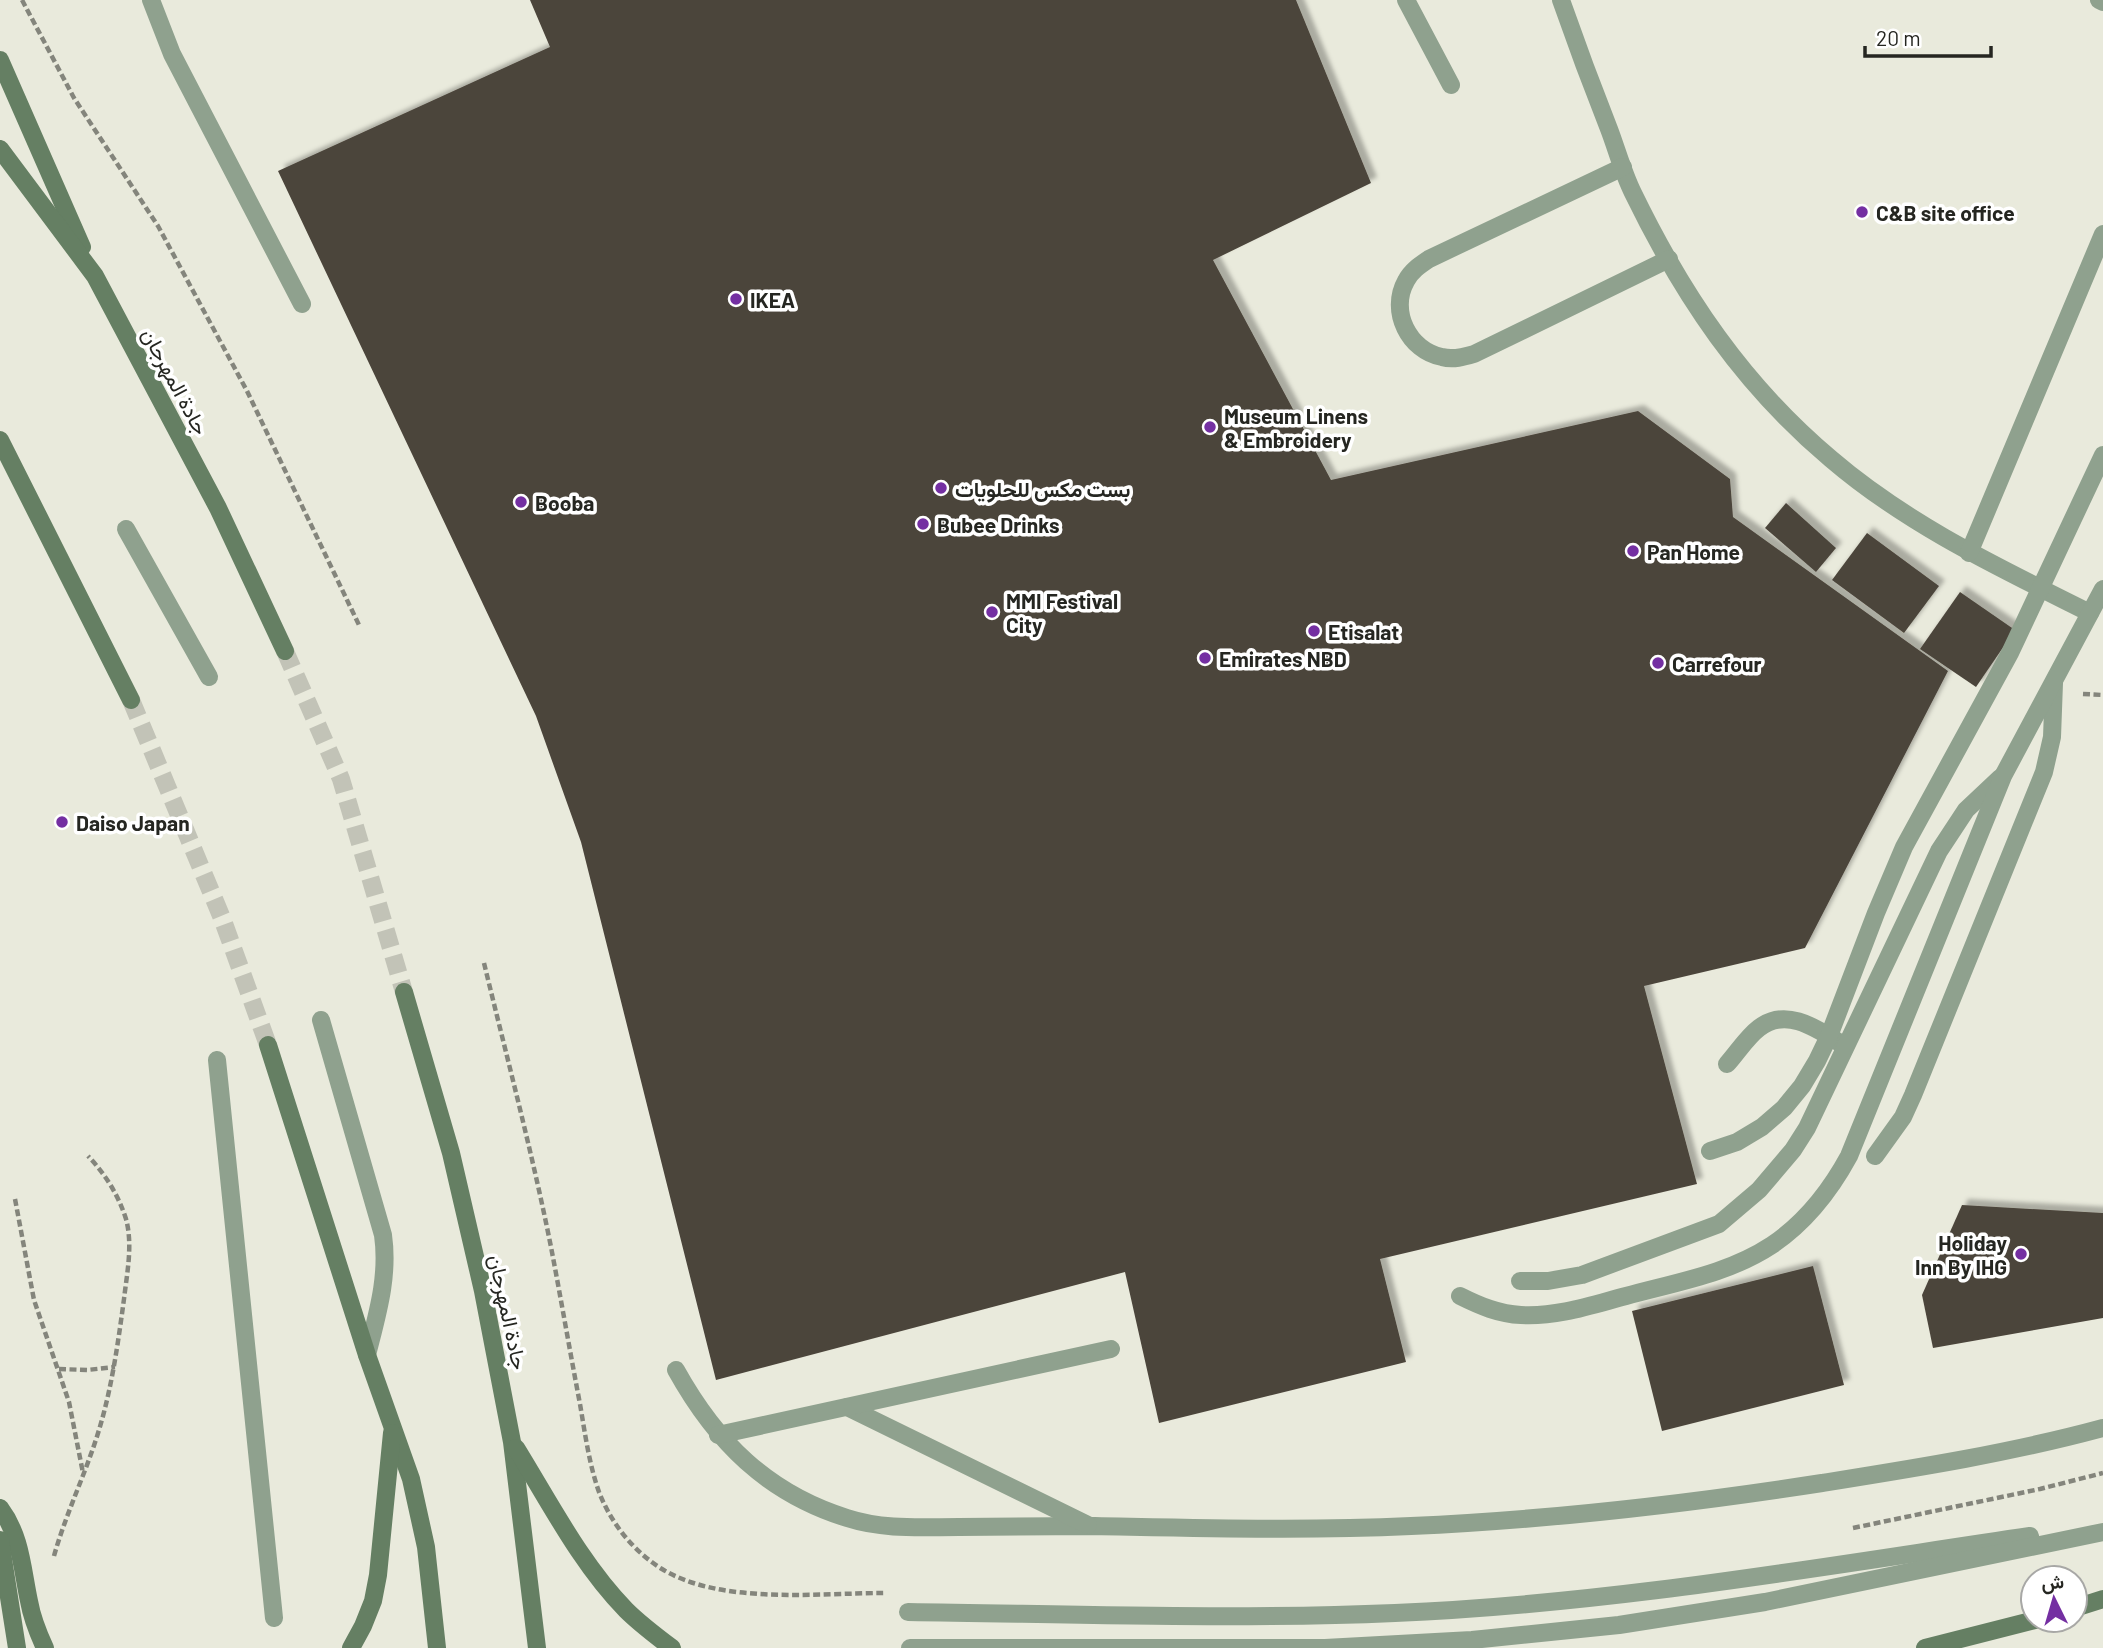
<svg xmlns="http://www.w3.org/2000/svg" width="2103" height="1648" font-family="Barlow,Vazirmatn,sans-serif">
  <defs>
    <filter id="shadow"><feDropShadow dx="6" dy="-6" stdDeviation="2" flood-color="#0004"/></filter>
  </defs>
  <rect width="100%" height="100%" fill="#e9eadc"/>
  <g fill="#4c453b" filter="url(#shadow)">
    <path d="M530,0H1296L1371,183L1213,260L1331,480L1638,411L1730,479L1733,517L1948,671L1805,948L1644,986L1697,1184L1380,1259L1406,1362L1159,1423L1125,1272L716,1380L581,842L536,716L278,171L550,47Z"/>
    <path d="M1786,503L1836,548L1816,572L1765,528Z"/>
    <path d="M1867,533L1939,586L1904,633L1832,580Z"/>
    <path d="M1960,592L2015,630L1976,687L1920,649Z"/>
    <path d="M1962,1205L2103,1213V1318L1933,1348L1922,1295Z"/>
    <path d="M1813,1266L1844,1385L1662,1431L1632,1311Z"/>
  </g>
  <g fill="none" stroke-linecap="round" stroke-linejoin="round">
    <g stroke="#c2c3b7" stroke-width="18" stroke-dasharray="18 9" stroke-linecap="butt">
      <path d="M285,651L341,779L404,992"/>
      <path d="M131,700L222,918L268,1045"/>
    </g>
    <g stroke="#84857c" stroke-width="4.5" stroke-dasharray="7 3.5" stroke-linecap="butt">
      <path d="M22,0L74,98L158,226L247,391L359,625"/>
      <path d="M2083,694L2103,695"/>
      <path d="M484,963C507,1058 532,1152 551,1247C561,1299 570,1352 580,1404C585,1433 589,1464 599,1492C611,1523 633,1551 662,1569C721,1605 817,1593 886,1593"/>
      <path d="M15,1199L34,1300L69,1402L83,1473"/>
      <path d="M59,1369L87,1370L115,1367"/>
      <path d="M1853,1528L2040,1489L2103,1473"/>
      <path d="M54,1556C66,1513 86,1473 99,1430C112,1387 118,1343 124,1299C127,1273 133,1245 126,1219C118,1194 105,1174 88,1156"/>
    </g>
    <g stroke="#8fa18e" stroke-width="18">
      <path d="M151,0L172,54L302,304"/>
      <path d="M1406,0L1451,85"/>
      <path d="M1561,0C1576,43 1592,86 1609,129C1617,150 1623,173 1633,193C1683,296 1743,385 1831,459C1908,525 2000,568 2090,613"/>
      <path d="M2099,0L2103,2"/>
      <path d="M1623,167L1429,259C1420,265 1411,271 1406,281C1389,311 1409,351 1442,357C1453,360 1464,357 1474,354L1669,259"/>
      <path d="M126,529L209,677"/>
      <path d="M1969,553L2103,234"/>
      <path d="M321,1020L383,1235C389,1277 377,1315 367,1355"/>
      <path d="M217,1060L274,1618"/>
      <path d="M1727,1064C1737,1053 1747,1037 1759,1028C1786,1007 1816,1028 1840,1043"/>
      <path d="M1710,1151L1737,1142L1762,1127L1784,1108L1802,1086L1817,1061L1829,1036L1876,913L1904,847L2010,653L2103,455"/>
      <path d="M1875,1156L1903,1117L1913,1095L2044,772L2052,737L2054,683"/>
      <path d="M1520,1281H1548L1582,1275L1719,1224L1759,1190L1793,1150L1807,1128L1939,851L1966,810L2000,778"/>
      <path d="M1460,1296C1480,1306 1499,1314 1521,1315C1557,1317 1592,1305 1626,1296C1677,1282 1728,1274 1772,1245C1806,1222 1830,1191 1849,1156L2003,776L2103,589"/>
      <path d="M676,1370C716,1442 767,1493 847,1518C884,1530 921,1527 959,1527C1004,1527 1049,1526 1095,1526C1200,1528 1305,1531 1411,1526C1549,1520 1686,1504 1822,1483C1916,1468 2011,1453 2103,1428"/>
      <path d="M847,1407L1088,1525"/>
      <path d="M718,1435L1111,1349"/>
      <path d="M908,1612C1070,1614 1233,1620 1395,1613C1609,1604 1819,1567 2030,1536"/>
      <path d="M910,1648H1325L1472,1640L1619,1625L1765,1602L2103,1532"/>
    </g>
    <g stroke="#657f63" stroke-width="18">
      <path d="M0,60L82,247"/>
      <path d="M0,149L95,276L218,508L285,651"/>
      <path d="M0,440L131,700"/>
      <path d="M404,992L451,1153L483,1291L512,1442L537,1648"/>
      <path d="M268,1045L367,1355L411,1479L426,1547L437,1648"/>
      <path d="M516,1448C550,1503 581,1564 626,1610C640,1624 656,1636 672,1648"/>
      <path d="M0,1508C21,1536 22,1568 29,1601C32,1618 38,1633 45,1648"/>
      <path d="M0,1540L17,1648"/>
      <path d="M2075,1608L2103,1599"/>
      <path d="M351,1648L363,1626L373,1601L378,1575L392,1433"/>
      <path d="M1925,1648L2035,1620"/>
    </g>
  </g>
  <g fill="#742fa2" stroke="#fff" stroke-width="2.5">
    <circle cx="1862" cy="212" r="7"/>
    <circle cx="736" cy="299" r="7"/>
    <circle cx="1210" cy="427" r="7"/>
    <circle cx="941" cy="488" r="7"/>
    <circle cx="521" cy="502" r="7"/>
    <circle cx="923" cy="524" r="7"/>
    <circle cx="1633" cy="551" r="7"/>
    <circle cx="992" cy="612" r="7"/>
    <circle cx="1314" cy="631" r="7"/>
    <circle cx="1205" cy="658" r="7"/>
    <circle cx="1658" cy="663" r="7"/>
    <circle cx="62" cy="822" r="7"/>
    <circle cx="2021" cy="1254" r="7"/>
  </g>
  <g text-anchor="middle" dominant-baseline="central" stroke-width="7" stroke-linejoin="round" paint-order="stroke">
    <g font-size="21" font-weight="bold" fill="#252621" stroke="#fff" text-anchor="start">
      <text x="1876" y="212">C&amp;B site office</text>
      <text x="750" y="299">IKEA</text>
      <text x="1224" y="415">Museum Linens<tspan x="1224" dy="24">&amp; Embroidery</tspan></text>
      <text x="955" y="488">بست مكس للحلويات</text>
      <text x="535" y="502">Booba</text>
      <text x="937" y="524">Bubee Drinks</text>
      <text x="1647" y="551">Pan Home</text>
      <text x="1006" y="600">MMI Festival<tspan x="1006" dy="24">City</tspan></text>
      <text x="1328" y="631">Etisalat</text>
      <text x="1219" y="658">Emirates NBD</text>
      <text x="1672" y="663">Carrefour</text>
      <text x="76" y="822">Daiso Japan</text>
      <text x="2007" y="1242" text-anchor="end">Holiday<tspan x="2007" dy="24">Inn By IHG</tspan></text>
    </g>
    <g font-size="21" fill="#252621" stroke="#fff">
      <text transform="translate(176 381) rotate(62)">جادة المهرجان</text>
      <text transform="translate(509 1312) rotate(78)">جادة المهرجان</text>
    </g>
  </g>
  <g transform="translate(2054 1599) rotate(355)"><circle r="33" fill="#ffffff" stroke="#a8a8a6" stroke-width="2"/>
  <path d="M0-5L12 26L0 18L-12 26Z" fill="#742fa2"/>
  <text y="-10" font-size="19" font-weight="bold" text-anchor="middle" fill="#252621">ش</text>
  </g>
  <path d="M1865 46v10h126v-10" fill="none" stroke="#252621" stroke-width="3.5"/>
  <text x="1876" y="46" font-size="21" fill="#252621" stroke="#ffffff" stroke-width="5" paint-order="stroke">20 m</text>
</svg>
